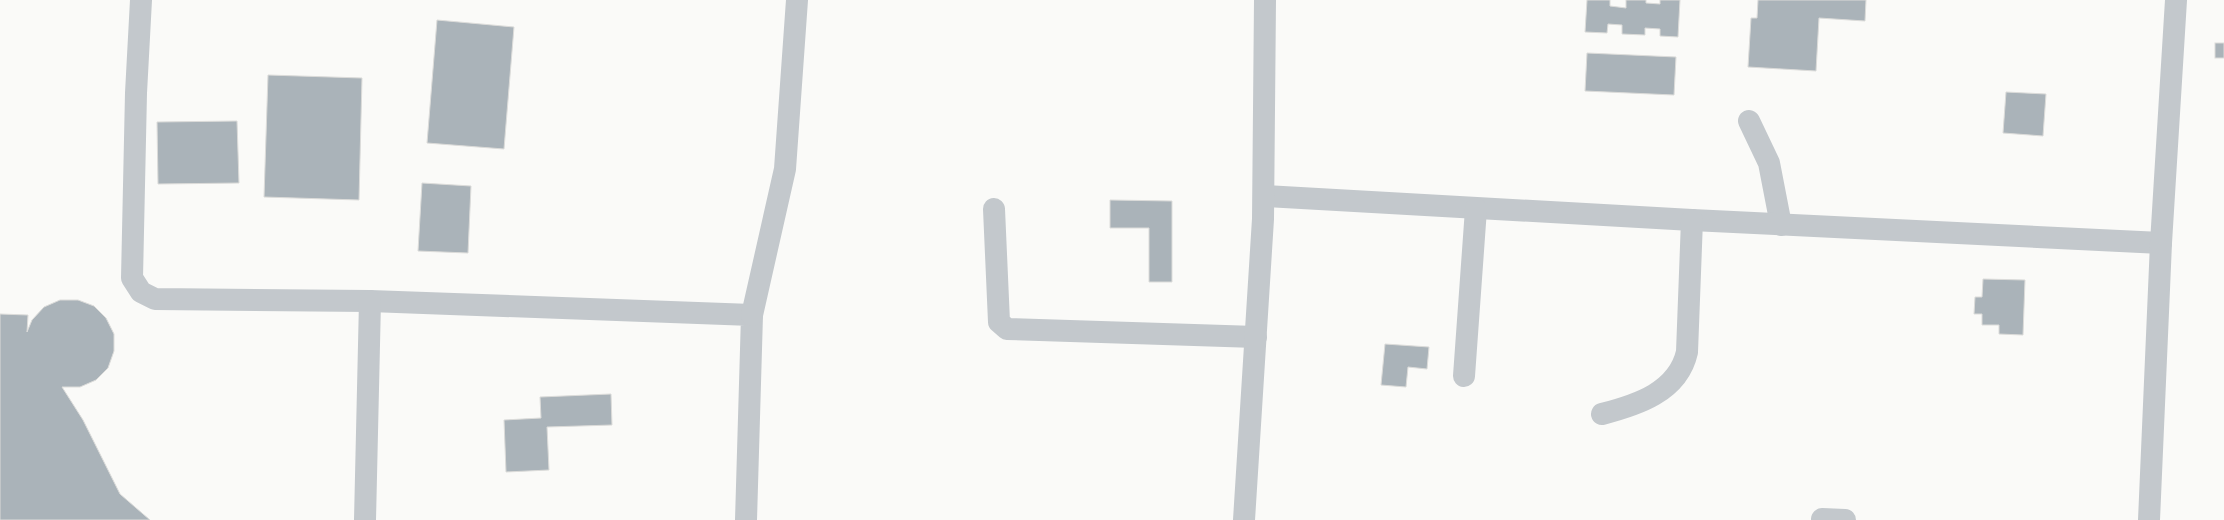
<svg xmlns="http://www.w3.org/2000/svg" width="2224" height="520" font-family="'Public Sans',sans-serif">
  <rect width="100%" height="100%" fill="#fafaf8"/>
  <g fill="#aab3b9" stroke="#dcdcda">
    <path d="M1587,0H1610V6L1626,8V0H1646V3L1660,4V0H1680L1678,37L1660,36V29L1645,28V35L1622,34V25L1608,24L1607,33L1585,32Z"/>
    <path d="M1758,0H1866L1865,21L1819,18L1816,71L1748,67L1751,18H1757Z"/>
    <path d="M437,20L514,27L504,149L427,143Z"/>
    <rect x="2215" y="43" width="9" height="15"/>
    <path d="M1587,53L1676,57L1674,95L1585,91Z"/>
    <path d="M268,75L362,78L359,200L264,197Z"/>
    <path d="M2006,92L2046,94L2043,136L2003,133Z"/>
    <path d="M237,121L239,183L158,184L157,122Z"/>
    <path d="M422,183L471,186L468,253L418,251Z"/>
    <path d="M1110,200L1172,201V282H1149V228H1110Z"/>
    <path d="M1983,279L2025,280L2023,335L1999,334V325H1982V314H1974L1975,297H1982Z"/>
    <path d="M60,300H78L94,306L106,318L114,334V351L108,368L96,380L80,387H62L83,420L120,494L150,520H0V314L28,315L27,332L32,320L44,307Z"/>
    <path d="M1385,344L1429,347L1427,369L1408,367L1406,387L1381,385Z"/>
    <path d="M611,394L612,425L547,427L549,470L506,472L504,420L541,418L540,397Z"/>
  </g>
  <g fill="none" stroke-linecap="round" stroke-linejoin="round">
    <g stroke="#c3c8cc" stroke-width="22">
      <path d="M141,0L136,93L132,278L141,292L155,299L370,301L752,315L746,520"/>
      <path d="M1749,121L1769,163L1781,225"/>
      <path d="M1264,196L1692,220L2161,243"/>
      <path d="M994,209L999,322L1007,329L1256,337"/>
      <path d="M752,315L785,169L797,0"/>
      <path d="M1464,376L1476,209"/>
      <path d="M1602,414C1637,405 1678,392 1687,352L1692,220"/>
      <path d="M1822,519L1845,520"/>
      <path d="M365,520L370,301"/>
      <path d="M1244,520L1263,219L1265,0"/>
      <path d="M2149,520L2161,243L2176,0"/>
    </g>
  </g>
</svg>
